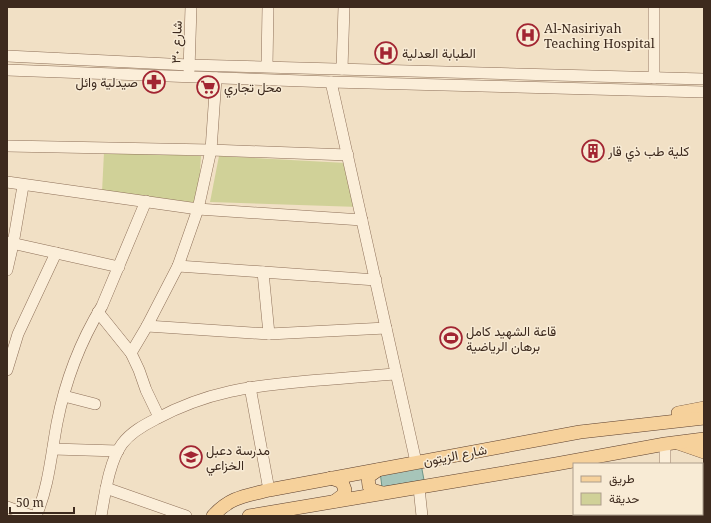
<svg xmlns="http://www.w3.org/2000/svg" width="711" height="523" font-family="'Noto Serif',Vazirmatn,serif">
  <rect width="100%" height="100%" fill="#f1e0c5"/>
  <g fill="#d0d198">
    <path d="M104,152L201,156L198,203L102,192Z"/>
    <path d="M219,156L346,163L359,207L210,202Z"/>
  </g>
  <path fill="#a7c5b9" stroke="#6d9486" d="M421,464L424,480L382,487L380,472Z"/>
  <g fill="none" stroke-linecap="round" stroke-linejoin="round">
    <g stroke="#8e7059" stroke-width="12">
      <g id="minor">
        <path d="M7,56L189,65L704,79"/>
        <path d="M267,66L268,7"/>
        <path d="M342,69L344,7"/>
        <path d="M7,70L331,82L704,92"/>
        <path d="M189,70L191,7"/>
        <path d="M654,78V7"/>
        <path d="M331,82L416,462"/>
        <path d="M7,146L211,150L348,155"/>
        <path d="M7,182L198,209L362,220"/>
        <path d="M7,242L119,267"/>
        <path d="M178,266L376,280"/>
        <path d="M7,270L13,244L23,186"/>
        <path d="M263,272L269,334"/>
        <path d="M98,312L131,353L139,370L146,390L159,417"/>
        <path d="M147,326L269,334L386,328"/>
        <path d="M131,353L147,326L178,266L198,209L211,150L216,78"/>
        <path d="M7,370L18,334L56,253"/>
        <path d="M250,387L269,490"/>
        <path d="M64,396L95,404"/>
        <path d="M53,449L118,451"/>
        <path d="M665,464V444"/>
        <path d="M106,488L186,516"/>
        <path d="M419,488L422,516"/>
        <path d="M7,507L32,516"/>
        <path d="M36,516C49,486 51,455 57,423C65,382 80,342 102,306L146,201"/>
        <path d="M101,516C105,494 109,462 122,444C131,432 144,425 156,419C208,391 252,386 308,381C338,379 367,376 396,374"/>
        <path d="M665,516V514"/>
      </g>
    </g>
    <g stroke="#5c3f2e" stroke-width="14">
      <g id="major">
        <path d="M678,413L704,408"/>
        <path d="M678,443L704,452"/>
        <path d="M378,470L368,477L369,486L372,490L382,493"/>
        <path d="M331,478L342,482L345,490L343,495L335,501"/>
        <path d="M213,516C230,497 245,496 269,490L580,432L704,418"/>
        <path d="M249,516L556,464L665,444L704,439"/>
      </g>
    </g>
    <use href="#minor" stroke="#fbeed9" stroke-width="11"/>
    <use href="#major" stroke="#f6d19b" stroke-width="13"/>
  </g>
  <defs>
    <g id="hospital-ring" transform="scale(1.15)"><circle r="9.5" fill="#f8ebd5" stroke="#a22532" stroke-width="1.5"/><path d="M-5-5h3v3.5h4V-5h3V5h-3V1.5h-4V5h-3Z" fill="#a22532"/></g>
    <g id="pharmacy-ring" transform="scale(1.15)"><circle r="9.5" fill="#f8ebd5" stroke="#a22532" stroke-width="1.5"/><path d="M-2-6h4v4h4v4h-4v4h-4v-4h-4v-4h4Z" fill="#a22532"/></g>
    <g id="supermarket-ring" transform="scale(1.15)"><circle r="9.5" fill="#f8ebd5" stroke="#a22532" stroke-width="1.5"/><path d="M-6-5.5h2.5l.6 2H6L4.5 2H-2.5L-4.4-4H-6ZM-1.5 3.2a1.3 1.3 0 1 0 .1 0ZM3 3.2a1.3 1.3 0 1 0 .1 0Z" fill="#a22532"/></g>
    <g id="building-ring" transform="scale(1.15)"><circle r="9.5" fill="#f8ebd5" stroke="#a22532" stroke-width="1.5"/><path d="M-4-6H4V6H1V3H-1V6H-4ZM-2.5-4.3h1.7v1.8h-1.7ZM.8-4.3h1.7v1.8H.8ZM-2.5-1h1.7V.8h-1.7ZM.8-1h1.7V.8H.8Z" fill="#a22532"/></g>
    <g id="stadium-ring" transform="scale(1.15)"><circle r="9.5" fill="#f8ebd5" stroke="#a22532" stroke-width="1.5"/><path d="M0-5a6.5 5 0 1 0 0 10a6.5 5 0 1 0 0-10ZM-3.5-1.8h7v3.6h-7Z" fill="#a22532"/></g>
    <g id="school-ring" transform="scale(1.15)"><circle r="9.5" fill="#f8ebd5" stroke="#a22532" stroke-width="1.5"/><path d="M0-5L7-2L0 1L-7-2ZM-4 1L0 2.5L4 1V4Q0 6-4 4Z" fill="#a22532"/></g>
  </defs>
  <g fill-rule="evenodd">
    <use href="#hospital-ring" x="528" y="35"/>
    <use href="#hospital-ring" x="386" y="53"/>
    <use href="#pharmacy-ring" x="154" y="82"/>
    <use href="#supermarket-ring" x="208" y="87"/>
    <use href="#building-ring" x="593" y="151"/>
    <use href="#stadium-ring" x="451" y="338"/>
    <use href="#school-ring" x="191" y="457"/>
  </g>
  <g text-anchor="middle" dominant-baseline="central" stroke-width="3" stroke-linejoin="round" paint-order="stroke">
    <g font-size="13" fill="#3d2a1e" stroke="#f8ebd5" text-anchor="start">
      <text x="544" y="28">Al-Nasiriyah<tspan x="544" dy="15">Teaching Hospital</tspan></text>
      <text x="402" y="53">الطبابة العدلية</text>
      <text x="138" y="82" text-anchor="end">صيدلية وائل</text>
      <text x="224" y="87">محل تجاري</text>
      <text x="608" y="151">كلية طب ذي قار</text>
      <text x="466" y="331">قاعة الشهيد كامل<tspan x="466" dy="15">برهان الرياضية</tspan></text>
      <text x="206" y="450">مدرسة دعبل<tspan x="206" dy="15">الخزاعي</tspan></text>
    </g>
    <g font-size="13" fill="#3d2a1e" stroke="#f8ebd5">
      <text transform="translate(176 42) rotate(-88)">شارع ٣٠</text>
      <text transform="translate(455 455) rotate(-11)">شارع الزيتون</text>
    </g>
  </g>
  <rect width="711" height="523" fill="none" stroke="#3d2a1e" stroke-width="16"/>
  <rect x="573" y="463" width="130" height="52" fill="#f8ebd5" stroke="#ad9e8c"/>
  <rect x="581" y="476" width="20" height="6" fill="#f6d19b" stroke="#ad9e8c"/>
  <text x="609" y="483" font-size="12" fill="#3d2a1e">طريق</text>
  <rect x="581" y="493" width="20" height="12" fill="#d0d198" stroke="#ad9e8c"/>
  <text x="609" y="503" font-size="12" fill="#3d2a1e">حديقة</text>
  <path d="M10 507v6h64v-6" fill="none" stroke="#3d2a1e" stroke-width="2"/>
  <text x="16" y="507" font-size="12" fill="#3d2a1e" stroke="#f8ebd5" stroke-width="3" paint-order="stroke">50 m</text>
</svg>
